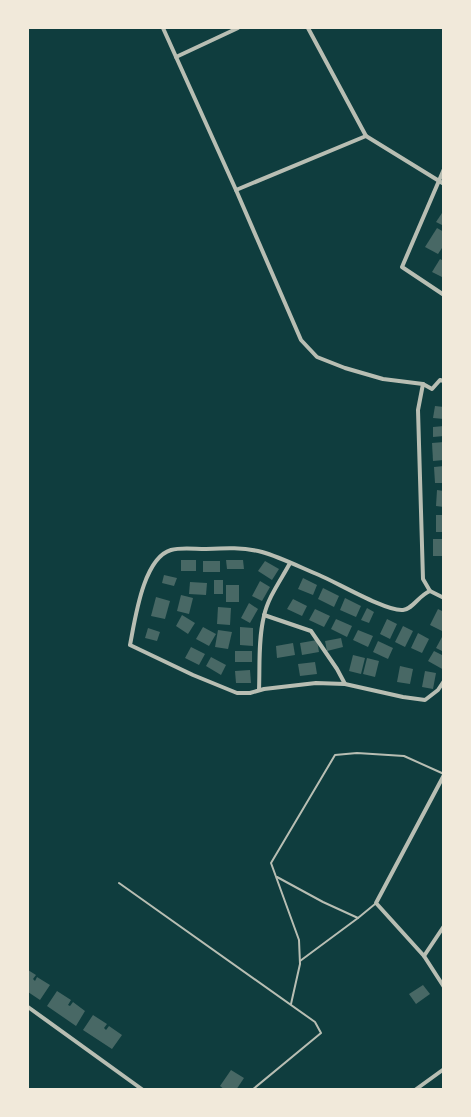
<svg xmlns="http://www.w3.org/2000/svg" width="471" height="1117" font-family="'Sofia Sans Condensed',sans-serif">
  <rect width="100%" height="100%" fill="#0f3d3e"/>
  <g fill="#486865">
    <path d="M444,210V226L436,222Z"/>
    <path d="M437,228L444,232V245L438,254L425,247Z"/>
    <path d="M440,259L444,261V278L432,272Z"/>
    <path d="M435,406L444,407V419L433,418Z"/>
    <path d="M444,426V436L433,437V427Z"/>
    <path d="M444,442V460L433,461L432,443Z"/>
    <path d="M444,466V483H435L434,467Z"/>
    <path d="M437,490L444,491V507L436,506Z"/>
    <rect x="436" y="515" width="8" height="17"/>
    <rect x="433" y="539" width="11" height="17"/>
    <rect x="181" y="560" width="15" height="11"/>
    <path d="M226,560H243L244,569H227Z"/>
    <rect x="203" y="561" width="17" height="11"/>
    <path d="M265,561L279,569L272,580L258,571Z"/>
    <path d="M164,575L177,578L174,586L162,583Z"/>
    <path d="M303,578L317,585L313,595L298,589Z"/>
    <rect x="214" y="580" width="9" height="14"/>
    <path d="M260,581L270,587L262,601L252,596Z"/>
    <path d="M190,582L207,583L206,595L189,594Z"/>
    <rect x="226" y="585" width="13" height="17"/>
    <path d="M323,588L339,596L334,607L318,599Z"/>
    <path d="M181,595L193,598L189,614L177,611Z"/>
    <path d="M156,597L170,601L165,619L151,616Z"/>
    <path d="M345,598L361,606L356,617L340,610Z"/>
    <path d="M293,599L307,606L302,616L287,609Z"/>
    <path d="M249,603L258,609L250,623L241,618Z"/>
    <path d="M218,607L231,608L230,625L217,624Z"/>
    <path d="M367,608L374,612L369,623L361,620Z"/>
    <path d="M315,609L330,616L324,627L309,620Z"/>
    <path d="M438,609L444,612L442,631L430,625Z"/>
    <path d="M182,615L195,623L188,634L176,626Z"/>
    <path d="M336,619L352,626L347,637L331,629Z"/>
    <path d="M387,619L397,624L390,639L380,634Z"/>
    <path d="M403,626L413,631L405,647L395,642Z"/>
    <path d="M203,627L216,634L209,646L196,639Z"/>
    <path d="M240,627L253,628V646L240,645Z"/>
    <path d="M148,628L160,632L157,641L145,638Z"/>
    <path d="M218,630L232,632L228,649L215,647Z"/>
    <path d="M358,630L373,636L368,647L353,640Z"/>
    <path d="M418,633L429,639L422,653L411,648Z"/>
    <path d="M442,637L444,648L442,651L436,648Z"/>
    <path d="M341,638L343,647L327,651L325,641Z"/>
    <path d="M317,640L319,652L302,655L300,643Z"/>
    <path d="M378,641L393,648L388,659L373,652Z"/>
    <path d="M293,643L295,655L277,658L276,646Z"/>
    <path d="M191,647L205,654L199,665L185,658Z"/>
    <rect x="235" y="651" width="17" height="11"/>
    <path d="M434,651L444,656V670L428,661Z"/>
    <path d="M353,655L365,658L361,674L349,671Z"/>
    <path d="M211,657L226,665L221,675L206,666Z"/>
    <path d="M367,658L379,661L375,677L363,674Z"/>
    <path d="M315,662L317,674L300,676L298,664Z"/>
    <path d="M400,666L413,669L410,684L397,682Z"/>
    <path d="M250,670L251,683H236L235,671Z"/>
    <path d="M425,671L436,673L433,689L422,687Z"/>
    <path d="M28,970L36,975L33,979L35,981L37,977L50,985L40,1000L28,992Z"/>
    <path d="M423,985L430,994L416,1004L409,994Z"/>
    <path d="M57,991L71,1000L68,1005L70,1006L73,1002L85,1011L76,1026L47,1006Z"/>
    <path d="M93,1015L107,1024L104,1028L106,1030L109,1026L122,1035L112,1049L83,1030Z"/>
    <path d="M231,1070L244,1078L236,1090H225L220,1086Z"/>
  </g>
  <g fill="none" stroke-linecap="round" stroke-linejoin="round">
    <g stroke="#b8beb3" stroke-width="2">
      <path d="M277,877L323,902L358,918L375,904"/>
      <path d="M119,883L315,1022L321,1033L252,1090"/>
      <path d="M300,961L358,918"/>
      <path d="M291,1004L300,964L299,940L271,863L335,755L357,753L404,756L444,774"/>
    </g>
    <g stroke="#b8beb3" stroke-width="4">
      <path d="M163,28L236,190L301,340L317,357L345,368L383,379L423,384L432,389L440,380L444,381"/>
      <path d="M308,28L366,136"/>
      <path d="M176,57L238,28"/>
      <path d="M444,169L402,267L444,295"/>
      <path d="M236,190L366,136L444,184"/>
      <path d="M423,384L418,410L423,579L430,591L444,598"/>
      <path d="M430,591C418,596 413,609 403,610C387,612 336,582 319,575C302,568 280,557 262,552C243,547 225,548 205,549C195,549 181,547 171,550C143,558 135,620 130,645L193,675L237,693H250L264,689L316,683L345,684L403,697L425,700L438,690L444,681"/>
      <path d="M264,615L311,631L337,669L345,684"/>
      <path d="M259,690C260,666 258,640 264,616C268,597 281,580 290,563"/>
      <path d="M444,775L376,903L424,956L444,926"/>
      <path d="M424,956L444,987"/>
      <path d="M28,1007L143,1090"/>
      <path d="M415,1090L444,1069"/>
    </g>
  </g>
  <rect width="471" height="1117" fill="none" stroke="#f1e9da" stroke-width="58"/>
</svg>
